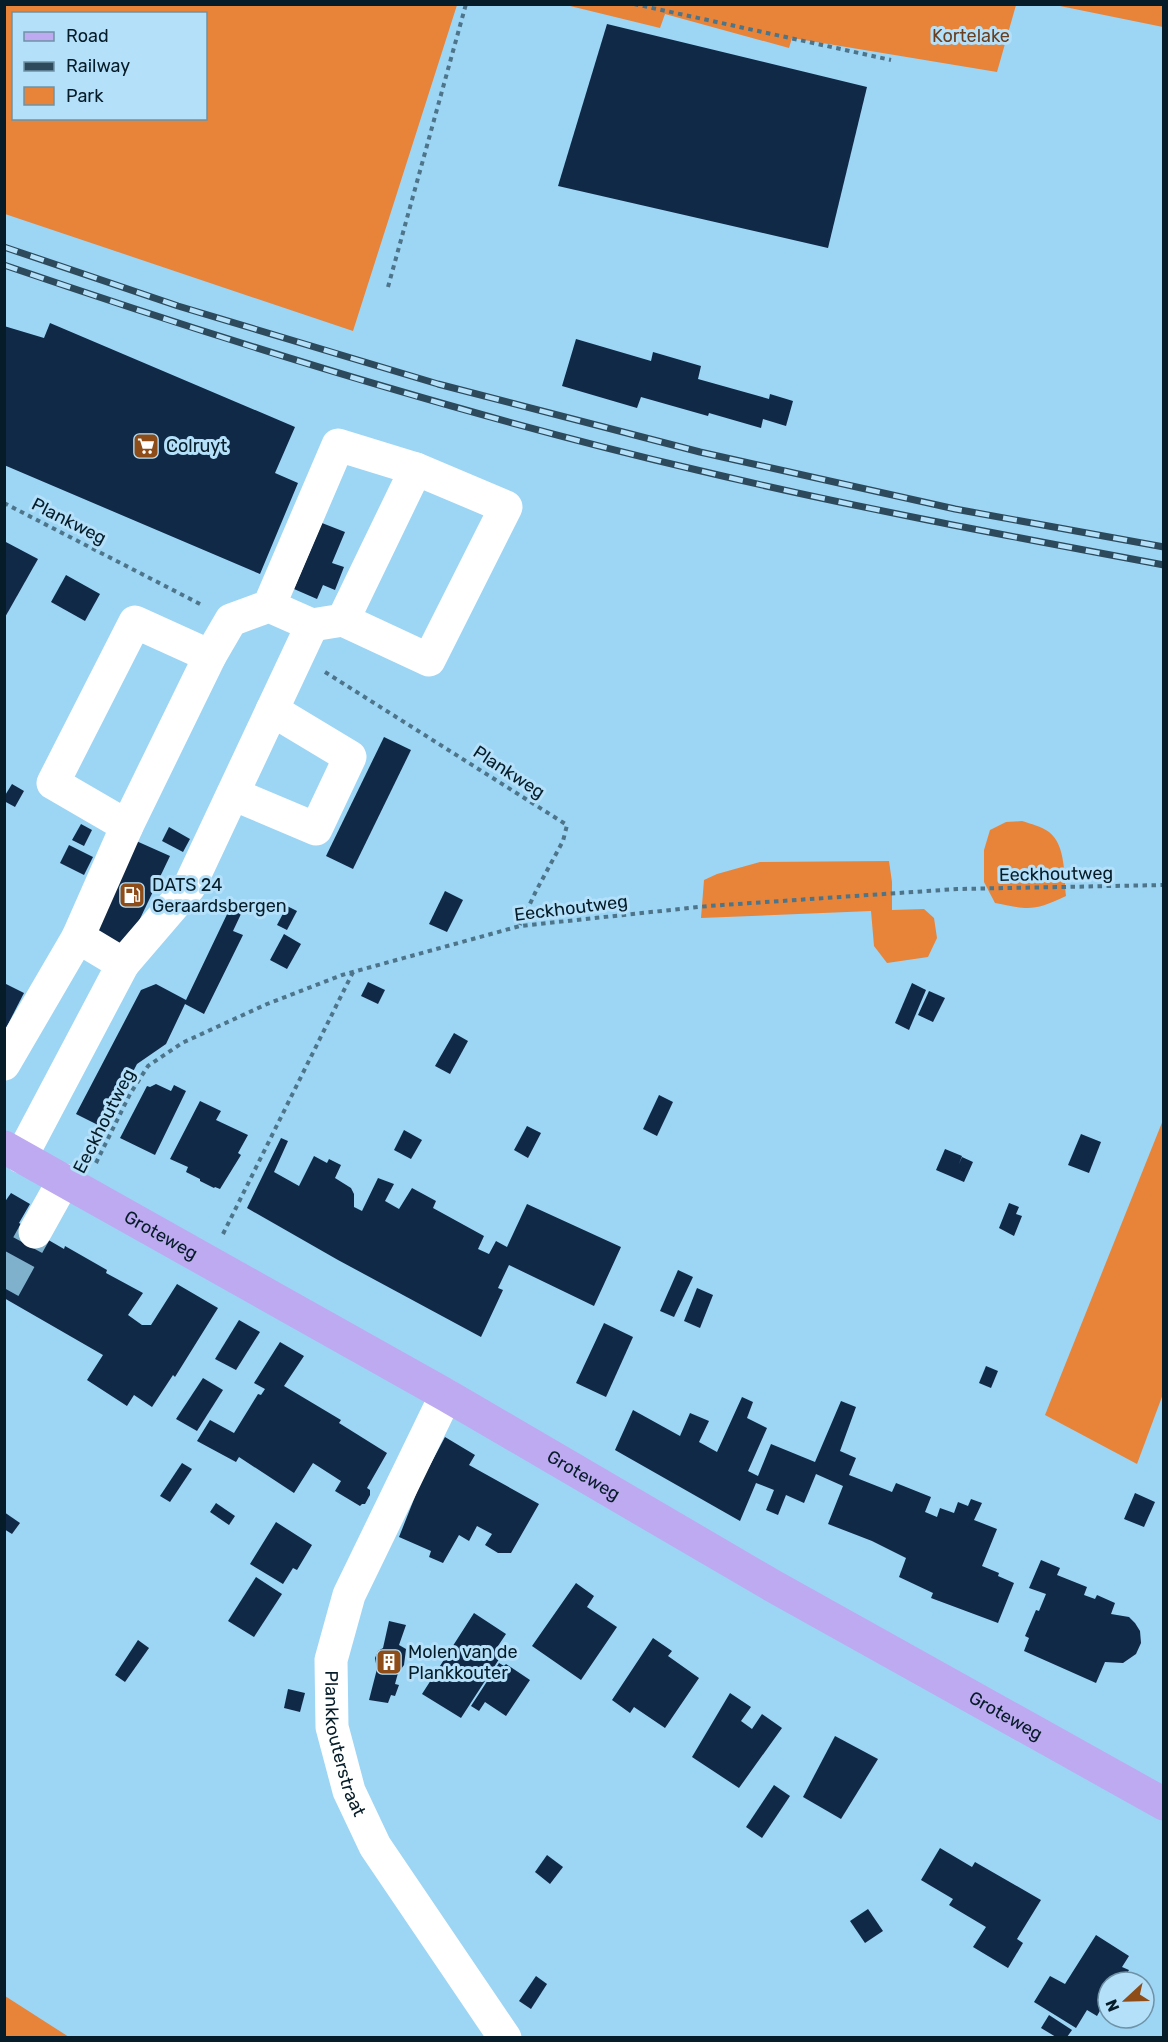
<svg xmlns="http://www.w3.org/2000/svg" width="1168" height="2042" font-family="Rubik,sans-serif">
  <rect width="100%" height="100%" fill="#9dd5f5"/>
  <g fill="#e78439" fill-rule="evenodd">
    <path d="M5,4L457,5L353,331L5,214ZM14,14H206V118H14Z"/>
    <path d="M566,5H1016L997,72L792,38L789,48L665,14L660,28Z"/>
    <path d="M1055,5H1163V27Z"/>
    <path d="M1022,821C1031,824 1041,826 1049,832C1066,845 1064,876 1066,896C1034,911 1030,910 995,903L984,882V850L990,830L1006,822Z"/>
    <path d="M889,861L892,882V910L924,909L934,918L937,938L928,957L887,963L874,946L871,911L701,918L704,880L717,874L760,862Z"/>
    <path d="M1163,1120V1394L1137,1464L1045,1415Z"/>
    <path d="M5,1996L69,2037H5Z"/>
  </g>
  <g fill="#102947">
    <path d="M607,24L867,87L828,248L558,186Z"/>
    <path d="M50,323L295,427L275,473L298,483L260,574L4,465V326L44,338Z"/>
    <path d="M576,339L651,361L653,352L701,366L698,379L769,399L770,394L793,401L786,426L763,419L761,428L709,413L708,416L641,397L637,408L562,386Z"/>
    <path d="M322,523L345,532L332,563L344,567L335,590L323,585L317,599L294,589Z"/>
    <path d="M4,541L38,559L4,619Z"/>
    <path d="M66,575L100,594L85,621L51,602Z"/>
    <path d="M384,737L411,750L353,869L326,856Z"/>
    <path d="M12,784L24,791L15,807L4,801V797Z"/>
    <path d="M81,824L92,830L84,846L72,840Z"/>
    <path d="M169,827L190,839L183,852L162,841Z"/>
    <path d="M134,840L170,856L126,948L91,930Z"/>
    <path d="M69,845L93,857L84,875L60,863Z"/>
    <path d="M445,891L463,900L447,932L429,924Z"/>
    <path d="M287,906L297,911L287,930L277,925Z"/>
    <path d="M230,908L241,914L233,931L243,935L204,1014L185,1004L166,1044L137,1064L104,1128L76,1114L141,990L156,984L186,1000Z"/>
    <path d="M284,934L301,944L287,969L270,960Z"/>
    <path d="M368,982L385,990L378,1004L361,996Z"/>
    <path d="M912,983L926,990L909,1030L895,1023Z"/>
    <path d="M6,984L24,993L4,1032V986Z"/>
    <path d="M929,991L945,998L933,1022L918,1015Z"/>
    <path d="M454,1033L468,1041L450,1074L435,1066Z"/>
    <path d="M156,1084L171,1091L174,1085L186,1091L155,1155L120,1138L147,1086L150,1087Z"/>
    <path d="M659,1095L673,1102L657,1136L643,1129Z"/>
    <path d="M200,1101L221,1111L216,1120L248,1135L238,1153L241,1155L220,1189L215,1187L214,1188L200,1181V1179L186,1172L188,1167L170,1159Z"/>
    <path d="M527,1126L541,1133L528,1158L514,1150Z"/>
    <path d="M404,1130L422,1140L411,1159L394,1150Z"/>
    <path d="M1081,1134L1101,1142L1089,1173L1068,1165Z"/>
    <path d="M281,1138L288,1141L274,1172L299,1186L314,1156L327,1163L329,1159L341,1165L335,1178L351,1188L354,1194V1207L362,1211L378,1178L394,1184L385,1201L399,1209L412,1188L436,1201L433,1208L484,1236L478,1249L489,1254L496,1241L507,1247L527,1204L621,1247L594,1306L509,1265L498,1288L503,1290L481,1337L338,1260L247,1208Z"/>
    <path d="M945,1149L962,1156L959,1164L962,1157L973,1162L964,1182L936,1170Z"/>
    <path d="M11,1193L30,1204L19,1223L64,1249L65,1246L107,1270L106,1273L143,1293L128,1315L142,1325H151L177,1284L218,1308L175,1377L173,1375L152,1407L134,1395L127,1406L87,1380L103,1355L4,1298V1203Z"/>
    <path d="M1009,1203L1019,1207L1016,1214L1022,1216L1014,1236L999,1228Z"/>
    <path d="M678,1270L693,1277L674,1317L660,1311Z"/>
    <path d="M697,1288L713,1295L700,1328L684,1321Z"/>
    <path d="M239,1320L260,1332L236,1370L215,1359Z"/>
    <path d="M604,1323L633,1337L606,1397L576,1383Z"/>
    <path d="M280,1342L304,1356L284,1386L341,1420L339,1423L387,1453L367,1488L370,1490V1495L365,1504H362L360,1506L335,1491L341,1481L313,1463L294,1493L239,1457L236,1462L197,1441L210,1420L234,1433L258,1394L261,1395L265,1389L254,1383Z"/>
    <path d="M986,1366L998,1371L991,1388L979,1383Z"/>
    <path d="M203,1378L223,1390L197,1431L176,1419Z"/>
    <path d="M742,1397L753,1402L747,1418L767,1428L748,1471L758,1476L771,1444L815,1462L841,1401L856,1407L840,1451L856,1458L849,1475L892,1492L896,1483L931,1497L925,1512L937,1517L940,1508L954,1513L958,1502L968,1506L971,1499L982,1503L974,1520L997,1529L982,1566L999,1573L998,1576L1014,1583L998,1623L931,1598L933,1593L899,1577L906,1558L872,1541L828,1524L843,1486L816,1474L804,1503L786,1495L778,1515L766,1510L774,1490L756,1483L740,1521L615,1450L633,1410L680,1436L690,1413L709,1421L699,1442L717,1452Z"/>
    <path d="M445,1437L475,1455L469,1465L539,1504L511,1553H498L485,1545L492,1534L477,1526L469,1541L459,1535L443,1563L429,1557L431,1551L399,1537L420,1484Z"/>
    <path d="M182,1463L192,1469L170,1502L160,1496Z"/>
    <path d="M1135,1493L1155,1502L1144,1527L1124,1519Z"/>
    <path d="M216,1503L235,1516L229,1525L210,1512Z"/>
    <path d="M4,1512L20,1523L12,1534L4,1529Z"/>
    <path d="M276,1522L312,1545L297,1570L293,1568L283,1584L250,1564Z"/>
    <path d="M1041,1560L1060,1568L1057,1575L1087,1587L1084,1595L1095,1599L1097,1595L1115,1603L1111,1614L1129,1617L1135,1623L1140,1631L1141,1643L1136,1654L1123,1663L1105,1662L1096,1683L1024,1651L1029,1638L1025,1636L1036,1610L1039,1611L1046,1594L1029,1588Z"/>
    <path d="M256,1577L282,1594L254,1637L228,1621Z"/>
    <path d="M576,1583L594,1596L587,1607L617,1627L581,1680L532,1646Z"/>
    <path d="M474,1613L506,1634L498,1646L505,1650L461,1718L422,1694Z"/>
    <path d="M389,1621L406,1625L399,1645L406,1649L404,1665L398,1673L395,1684L399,1685L395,1696L391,1695L388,1703L369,1700L377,1669L375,1658L378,1651L383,1648Z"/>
    <path d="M653,1638L672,1651L668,1656L699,1678L665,1728L634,1707L630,1713L612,1700Z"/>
    <path d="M138,1640L149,1648L125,1682L115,1675Z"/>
    <path d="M499,1663L504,1666L506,1664L530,1680L506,1716L485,1702L479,1711L471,1706Z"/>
    <path d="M288,1689L305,1693L300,1712L284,1708Z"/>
    <path d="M730,1693L751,1707L741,1721L752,1729L762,1714L782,1728L739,1788L692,1757Z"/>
    <path d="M835,1736L878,1759L841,1819L803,1797Z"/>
    <path d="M774,1785L790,1796L762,1838L746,1827Z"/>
    <path d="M940,1848L972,1867L975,1862L1041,1900L1017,1939L1023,1943L1008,1968L973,1947L986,1927L949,1905L953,1899L921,1880Z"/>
    <path d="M547,1855L563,1867L550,1884L535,1872Z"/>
    <path d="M868,1909L883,1931L865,1943L850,1921Z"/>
    <path d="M1096,1935L1129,1956L1122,1967L1129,1970L1122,1982H1108L1106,2008L1102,2007L1097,2016L1087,2010L1076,2028L1034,2002L1050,1976L1065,1984Z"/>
    <path d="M536,1976L547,1984L531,2009L519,2001Z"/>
    <path d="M1049,2015L1072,2030L1067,2037H1056L1041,2028Z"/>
  </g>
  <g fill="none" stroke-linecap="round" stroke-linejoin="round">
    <path stroke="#7fb0cc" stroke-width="33" stroke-dasharray="33 16" stroke-linecap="butt" d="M4,1288L35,1232"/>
    <g stroke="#4d7489" stroke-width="4" stroke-dasharray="4.5 4.5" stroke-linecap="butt">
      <path d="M634,4L891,60"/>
      <path d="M388,287L466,4"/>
      <path d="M4,503L202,605"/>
      <path d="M325,672L567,825L563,841L536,891L520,925"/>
      <path d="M96,1163L130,1094L148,1066L182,1043L267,1004L342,975L520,926L708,906L957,889L1164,885"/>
      <path d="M223,1234L353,972"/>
    </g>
    <g stroke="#fff" stroke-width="33">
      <path d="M343,620L429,660L506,507L416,469"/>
      <path d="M233,794L316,829L350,757L272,710"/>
      <path d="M127,826L53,783L135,622L210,656"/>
      <path d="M78,937L127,826L210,656L231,620L269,606L312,625L343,620L416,469L338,445L269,606"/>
      <path d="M123,964L189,887L312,625"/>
      <path d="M4,1064L78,937L123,964L21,1157"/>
      <path d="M35,1232L64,1180"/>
      <path id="s1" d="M446,1395L349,1595L331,1660L332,1727L349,1791L375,1846L505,2038"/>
    </g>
    <path stroke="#beaaf1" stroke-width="33" id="s2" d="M4,1147L446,1395L773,1586L1164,1804"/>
    <g stroke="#2c4a5b" stroke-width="7">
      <g id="rail">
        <path d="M4,247L178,306L438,384L700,452L955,509L1164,547"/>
        <path d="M4,265C232,343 463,415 697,470C852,507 1008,536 1164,565"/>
      </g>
    </g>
    <use href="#rail" stroke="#b4e0fa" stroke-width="4.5" stroke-dasharray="14" stroke-linecap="butt"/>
  </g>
  <defs>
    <g id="supermarket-square" transform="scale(1.35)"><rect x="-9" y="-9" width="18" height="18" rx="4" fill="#8d4c18" stroke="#b4e0fa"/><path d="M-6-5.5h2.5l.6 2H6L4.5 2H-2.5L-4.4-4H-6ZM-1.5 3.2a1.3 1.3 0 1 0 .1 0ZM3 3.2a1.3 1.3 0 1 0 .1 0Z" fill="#fff"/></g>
    <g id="fuel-square" transform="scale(1.35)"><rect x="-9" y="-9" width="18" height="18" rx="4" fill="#8d4c18" stroke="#b4e0fa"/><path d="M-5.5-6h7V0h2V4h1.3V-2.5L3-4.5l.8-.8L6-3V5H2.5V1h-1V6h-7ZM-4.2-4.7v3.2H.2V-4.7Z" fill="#fff"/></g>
    <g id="building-square" transform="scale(1.35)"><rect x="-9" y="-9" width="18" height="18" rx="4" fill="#8d4c18" stroke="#b4e0fa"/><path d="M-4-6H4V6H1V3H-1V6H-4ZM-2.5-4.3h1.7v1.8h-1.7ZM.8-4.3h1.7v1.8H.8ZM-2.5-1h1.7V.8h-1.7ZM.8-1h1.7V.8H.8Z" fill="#fff"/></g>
  </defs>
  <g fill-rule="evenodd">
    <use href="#supermarket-square" x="146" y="446"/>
    <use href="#fuel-square" x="132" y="895"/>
    <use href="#building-square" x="389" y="1662"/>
  </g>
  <g text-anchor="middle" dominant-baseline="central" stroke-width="6" stroke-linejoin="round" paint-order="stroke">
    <g font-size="18" fill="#6a3f20" stroke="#b4e0fa">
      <text x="971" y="36">Kortelake</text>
    </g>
    <g font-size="18" fill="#061c28" stroke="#b4e0fa" text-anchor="start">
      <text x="166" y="446">Colruyt</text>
      <text x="152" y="885">DATS 24<tspan x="152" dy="21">Geraardsbergen</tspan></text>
      <text x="408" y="1652">Molen van de<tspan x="408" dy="21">Plankkouter</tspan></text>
    </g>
    <g font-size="18" fill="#061c28" stroke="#b4e0fa">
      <text transform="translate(69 521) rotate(27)">Plankweg</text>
      <text transform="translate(509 772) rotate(33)">Plankweg</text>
      <text transform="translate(1056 874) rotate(-1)">Eeckhoutweg</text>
      <text transform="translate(571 908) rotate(-7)">Eeckhoutweg</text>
      <text transform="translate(104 1121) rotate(-63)">Eeckhoutweg</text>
      <text stroke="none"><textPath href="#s2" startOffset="180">Groteweg</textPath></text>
      <text stroke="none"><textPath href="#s2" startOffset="666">Groteweg</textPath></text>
      <text stroke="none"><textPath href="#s2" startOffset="1152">Groteweg</textPath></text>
      <text stroke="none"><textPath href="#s1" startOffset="375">Plankkouterstraat</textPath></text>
    </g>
  </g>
  <rect width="1168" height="2042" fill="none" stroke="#061c28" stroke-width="12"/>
  <rect x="12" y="12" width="195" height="108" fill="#b4e0fa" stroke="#6e92a6" stroke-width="1.5"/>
  <rect x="24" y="32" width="30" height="9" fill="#beaaf1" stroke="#6e92a6" stroke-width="1.5"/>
  <text x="66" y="42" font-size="18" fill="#061c28">Road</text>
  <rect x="24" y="62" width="30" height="9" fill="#2c4a5b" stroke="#6e92a6" stroke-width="1.5"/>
  <text x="66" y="72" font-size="18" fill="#061c28">Railway</text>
  <rect x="24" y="87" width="30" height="18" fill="#e78439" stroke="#6e92a6" stroke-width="1.5"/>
  <text x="66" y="102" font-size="18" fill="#061c28">Park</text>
  <g transform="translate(1126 2000) rotate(248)"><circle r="28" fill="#b4e0fa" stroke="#6e92a6" stroke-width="1.5"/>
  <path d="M0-4.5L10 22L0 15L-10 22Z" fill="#8d4c18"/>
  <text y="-9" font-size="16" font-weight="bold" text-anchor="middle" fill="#061c28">N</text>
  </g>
</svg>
